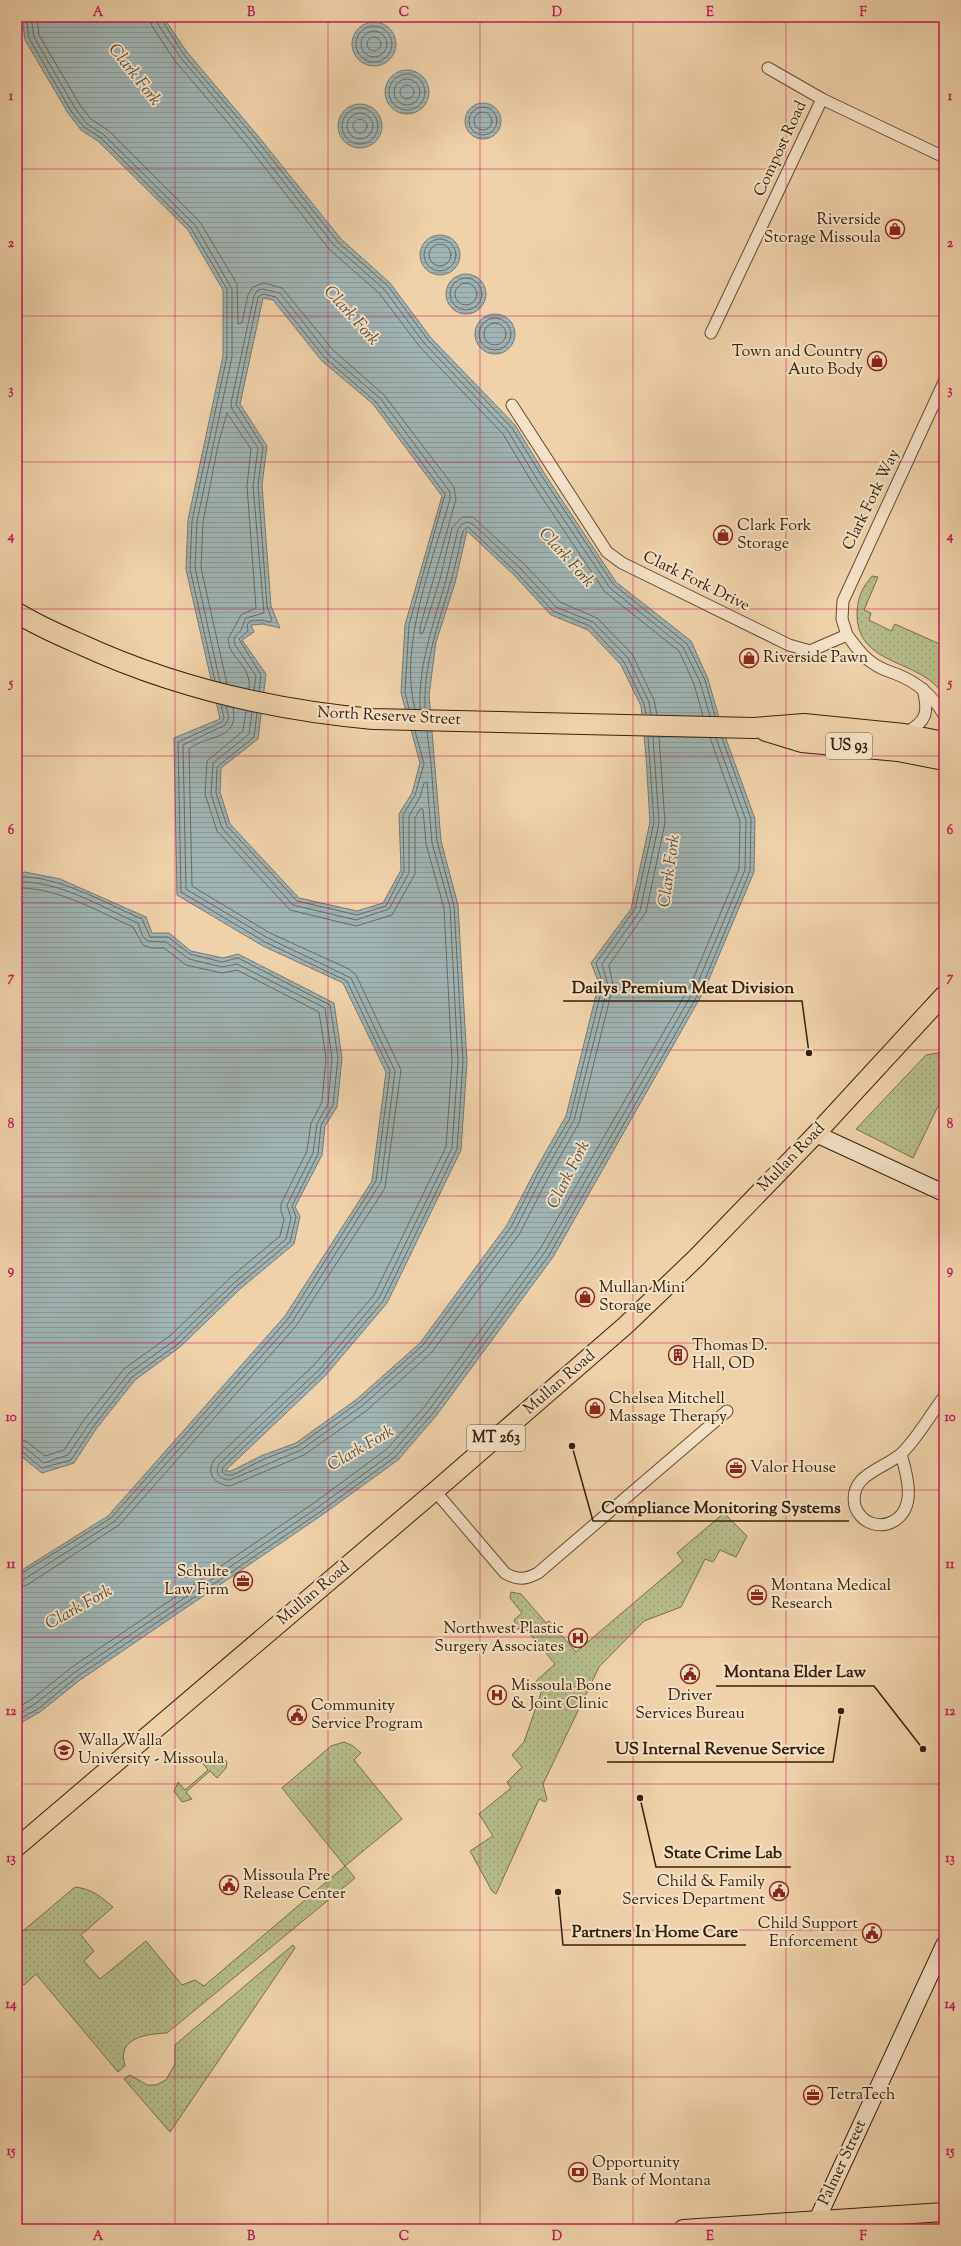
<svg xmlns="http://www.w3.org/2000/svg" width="961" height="2246" font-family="'Sorts Mill Goudy',serif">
  <defs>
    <pattern id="green-dots" width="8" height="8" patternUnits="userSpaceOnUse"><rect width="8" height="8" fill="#b6bd8b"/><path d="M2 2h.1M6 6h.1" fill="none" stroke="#9da277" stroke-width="1.8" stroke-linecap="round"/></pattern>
    <pattern id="water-rules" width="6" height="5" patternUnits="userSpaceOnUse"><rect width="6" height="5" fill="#a0b5b5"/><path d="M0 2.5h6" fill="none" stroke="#8a9b9a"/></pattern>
  </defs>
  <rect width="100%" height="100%" fill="#f0d2aa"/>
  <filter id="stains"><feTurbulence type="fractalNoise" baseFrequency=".005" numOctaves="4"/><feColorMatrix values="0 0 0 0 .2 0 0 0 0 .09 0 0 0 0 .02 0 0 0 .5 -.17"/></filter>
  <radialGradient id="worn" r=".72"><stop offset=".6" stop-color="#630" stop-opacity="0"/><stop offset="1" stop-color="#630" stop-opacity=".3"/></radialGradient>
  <g fill="url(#green-dots)" stroke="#766e4a">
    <path d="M872,576L878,577L864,610L871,613L869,620L891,631L895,624L944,646V696C923,658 855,668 857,612C858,597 862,588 872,576Z"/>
    <path d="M938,1053L944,1068V1094L913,1158L856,1129L926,1055Z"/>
    <path d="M724,1513L747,1536L736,1557L720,1550L713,1562L705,1559L681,1607L644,1621L599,1667L543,1784L547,1799L545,1802L539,1799L496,1894L492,1891L470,1851L493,1836L479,1814L511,1788L507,1782L522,1767L512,1755L524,1742L542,1690L535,1682L555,1664L525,1628L517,1629L514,1620L522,1613L510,1598L511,1592L521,1594L546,1623L549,1621L576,1652L683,1561L677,1553Z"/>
    <path d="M344,1742L353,1746L361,1753L354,1760L402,1819L345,1866L355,1878L167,2033C147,2034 116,2037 125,2066L118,2072L36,1974L24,1985L17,1977V1936L75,1887C92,1889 100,1896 113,1907L81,1935L94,1951L84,1961L100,1979L146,1941L182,1985L195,1980L204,1986L345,1866L282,1788L331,1746Z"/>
    <path d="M210,1755C218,1755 221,1756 227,1762L226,1768L217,1778L210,1771L186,1792L192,1799L182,1802L174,1791L178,1782L185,1790L208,1770L202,1762Z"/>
    <path d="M293,1945L295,1948L170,2132L124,2079L130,2075L147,2085H156L166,2080L175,2064V2045Z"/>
  </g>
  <g fill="url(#water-rules)" stroke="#767970" fill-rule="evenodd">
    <path d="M22,17H163L187,52L258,136L341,239L390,283L431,338L515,425L546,476L616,582L691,641L708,679L722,728L755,819L754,872L704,991L553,1257L436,1416L398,1460L322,1515L80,1680L40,1712L17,1725V1573L108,1516L285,1316L372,1181L386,1072L343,983L263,946L177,895L174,738L220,719L186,569L188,520L223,356V290L188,230L98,141L81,130L68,113L25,40ZM263,298L273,300L322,361L373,404L442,496L405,625L401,693L420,763L412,793L399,814L401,870L383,903L357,911L299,898L230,824L220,792L221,768L258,739L266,674L242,640L254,632L251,625L263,624L280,628L271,606L262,485L267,446L240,404ZM467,531L515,576L551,615L588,630L621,665L641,706L646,756L650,822L631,909L591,963L599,983L566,1116L535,1171L507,1225L420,1343L357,1399L296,1443L263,1455L231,1471H225L325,1376L387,1303L461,1150L467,1062L458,905L441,841L429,695L436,642L455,583Z"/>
    <circle cx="374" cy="44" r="22"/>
    <circle cx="407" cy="92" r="22"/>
    <circle cx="483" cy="121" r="18"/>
    <circle cx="360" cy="126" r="22"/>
    <circle cx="440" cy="255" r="20"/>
    <circle cx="466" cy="294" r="20"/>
    <circle cx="495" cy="334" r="20"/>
    <path d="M25,872L60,879L146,917L152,933H169L191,951L223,958L238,954L334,1003L342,1058L337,1107L325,1126L322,1155L295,1207L300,1216L294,1244L240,1289L180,1347L135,1380L96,1429L74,1463L42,1473L17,1453V873Z"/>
  </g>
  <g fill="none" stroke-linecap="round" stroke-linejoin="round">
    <g stroke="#6b6a5f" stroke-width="1">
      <path d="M26,17L29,38L71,111L84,127L101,138L191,228L227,289V356L192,521L190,569L215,681"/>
      <path d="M31,17L34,37L75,108L87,124L104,135L195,225L232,289V357L197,521L195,568L220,682"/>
      <path d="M37,17L39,35L80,105L91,119L109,131L200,222L237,284L238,324L242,323L248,295L253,287L264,283L282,288L333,350L384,395L454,487L456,499L420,627V634L423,633L440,579L452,528L462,517H473L525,565L560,602L597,618L632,654L654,700L657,715"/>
      <path d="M149,17L152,26L175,61L247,145L329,249L379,293L420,347L503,434L533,484L605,592L679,651L694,684L703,716"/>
      <path d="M155,17L157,23L181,58L251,141L334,245L384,289L424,343L508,431L538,481L610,588L683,647L700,682L710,716"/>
      <path d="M160,17L184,55L255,138L338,242L388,286L428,340L512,428L543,478L613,584L687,644L705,680L715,716"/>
      <circle cx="374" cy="44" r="18"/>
      <circle cx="374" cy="44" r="13"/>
      <circle cx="374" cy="44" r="7"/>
      <circle cx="407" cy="92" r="18"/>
      <circle cx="407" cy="92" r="13"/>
      <circle cx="407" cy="92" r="7"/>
      <circle cx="483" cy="121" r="14"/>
      <circle cx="360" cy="126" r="18"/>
      <circle cx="483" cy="121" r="9"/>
      <circle cx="360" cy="126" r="13"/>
      <circle cx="360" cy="126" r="7"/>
      <circle cx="440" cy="255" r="16"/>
      <circle cx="440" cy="255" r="11"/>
      <circle cx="466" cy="294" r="16"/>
      <circle cx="466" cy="294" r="11"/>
      <circle cx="495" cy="334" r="16"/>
      <circle cx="495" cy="334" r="11"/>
      <path d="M227,684L201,568L203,522L218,445L227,413L251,449L247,486L256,608L241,615L228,639C229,659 252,665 249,689"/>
      <path d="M254,690L256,676L235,645C231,634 240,635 242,628C244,624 243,622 246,618L264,613L253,486L258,448L232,409L231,403L254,296L257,291L262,289L280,293L329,355L380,398L450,492V499C433,560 398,647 415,709"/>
      <path d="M259,691L261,675L239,639L248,631L247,625L250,621L262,620L270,622L272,620L267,606L258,485L263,447L236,404L258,297L263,294L276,297L325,358L376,402L445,494L409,625L405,692L409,709"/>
      <path d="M420,709C418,664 434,623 446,580C450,563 454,546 458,529L462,524L468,522L474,525L521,569L556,607L593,622L628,658L649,702L651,715"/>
      <path d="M425,709C423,666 438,625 450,584C455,567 459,549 463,531L468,527L517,573L553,611L590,626L624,662L644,704L646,714"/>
      <path d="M246,711L243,731L207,761L205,794L217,831L290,910L356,926L392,915L415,874V818L420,809H423L426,844L444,908L452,1062L446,1147L374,1295L314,1365L214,1460C205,1474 216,1485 230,1486L304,1455L366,1411L432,1352L520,1233L548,1178L579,1123L613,986L609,965L646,912L665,823L659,737"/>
      <path d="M252,712L249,734L213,763L211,794L222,828L293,905L356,920L389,909L409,873V816L420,797L424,783L427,782L432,843L450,907L458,1062L452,1148L379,1298L319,1370L219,1464C214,1474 221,1480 230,1480L301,1450L362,1406L427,1348L515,1230L543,1175L574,1120L608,985L602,964L640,911L659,823L653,737"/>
      <path d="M257,713L254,737L217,767L216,793L227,826L297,901L357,915L386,906L404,871L403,815L415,795L424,764L415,731"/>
      <path d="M427,731L431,764L437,841L454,906L463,1062L457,1149L383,1301L322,1373L223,1467L222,1472L226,1475H233L264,1459L298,1446L359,1402L423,1345L511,1227L538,1173L570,1118L603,984L596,963L635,909L654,822L648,737"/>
      <path d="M17,877C58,875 105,903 142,919L150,937H168L190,954L222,962L238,958L330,1005L338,1058L333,1105L321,1125L318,1154L292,1206L296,1217L290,1242L237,1286L178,1344L132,1377L93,1427L71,1460L42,1468L21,1451L17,1450"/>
      <path d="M17,882C59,880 101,907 138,923L143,937L148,941L166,942L189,959L222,967L237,964L325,1008L332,1058L328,1104L317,1124L313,1153L287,1205L291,1218L286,1239L234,1283L175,1340L129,1373L89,1424L68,1455L44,1463L23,1446L17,1445"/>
      <path d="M17,888C57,887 97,911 133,927L143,945L151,948H164L186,965L222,973L237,970L319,1012L326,1058L322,1102L311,1123L307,1151L281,1204V1211L284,1219L280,1236L230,1278L171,1335L124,1369L84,1420L64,1450L45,1456L26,1441L17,1439"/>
      <path d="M17,1576L111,1518L288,1319L376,1181L390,1071L347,981L265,942L181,892L178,742L222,722L224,718L221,705"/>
      <path d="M17,1581L23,1580L115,1521L292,1322L381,1182L395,1071L351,978L268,938L186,889L183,745L225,725L229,718L226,706"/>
      <path d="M17,1587L27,1585L119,1525L296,1326L385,1188L401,1070L356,975L349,969L270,933L192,886L189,749C207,734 240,741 233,708"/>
      <path d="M17,1708L32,1699L72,1667L314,1503L387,1449L425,1406L540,1249L691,984L739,869L740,821L710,738"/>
      <path d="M17,1715L35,1704L75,1672L317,1508L391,1454L429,1410L545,1252L696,987L745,870L746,820L716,738"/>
      <path d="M17,1720L38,1709L78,1676L320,1512L395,1457L433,1413L549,1255L701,989L750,871L751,819L722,738"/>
    </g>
    <g stroke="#644c31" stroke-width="13">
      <g id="street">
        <path d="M768,68L822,99L944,157"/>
        <path d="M711,333L822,99"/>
        <path d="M512,405L607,552L622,563L789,645L810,651L847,635C855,645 862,657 874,664C881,669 888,671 896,674C917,682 933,696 944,715"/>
        <path d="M847,635L842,619L843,601L944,382"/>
        <path d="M905,733C927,722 929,712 923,689"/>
        <path d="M901,1454C907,1475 917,1507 894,1521C887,1525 879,1526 871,1523C864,1521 857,1513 855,1506C848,1474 885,1469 902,1453C918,1437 930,1415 944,1397"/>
        <path d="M435,1491L505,1573C517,1580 525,1580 538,1573L727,1411"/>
      </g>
    </g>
    <g stroke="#362009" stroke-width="18">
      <g id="secondary">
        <path d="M816,1134L944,1193"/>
        <path d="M816,2222L944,1945"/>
      </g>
    </g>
    <g stroke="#362009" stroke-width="20">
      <g id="primary">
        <path d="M17,1847L435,1491L626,1325L696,1258L816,1134L944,995"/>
        <path d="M683,2229L944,2212"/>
      </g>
    </g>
    <g stroke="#362009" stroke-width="22">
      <g id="highway">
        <path d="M17,613C37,625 59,635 80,644C173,687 271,710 373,719L754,728L804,724L904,734L944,742"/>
        <path d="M766,731L802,742L898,751L944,760"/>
      </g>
    </g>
    <use href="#street" stroke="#f5e2c8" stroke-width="11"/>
    <use href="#secondary" stroke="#f5e2c8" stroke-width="16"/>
    <use href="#primary" stroke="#f0d2aa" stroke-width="18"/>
    <use href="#highway" stroke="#f0d2aa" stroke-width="20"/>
  </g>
  <path fill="none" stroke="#c2185b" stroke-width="1" stroke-opacity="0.55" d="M175,17V2229M328,17V2229M480,17V2229M633,17V2229M786,17V2229M17,169H944M17,316H944M17,462H944M17,609H944M17,756H944M17,903H944M17,1050H944M17,1196H944M17,1343H944M17,1490H944M17,1637H944M17,1784H944M17,1930H944M17,2077H944"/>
  <defs>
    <g id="shop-ring" transform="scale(1)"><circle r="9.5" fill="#f5e2c8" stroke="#8f2418" stroke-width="1.5"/><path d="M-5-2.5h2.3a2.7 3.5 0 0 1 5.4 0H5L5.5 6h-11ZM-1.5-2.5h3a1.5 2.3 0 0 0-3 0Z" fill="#8f2418"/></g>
    <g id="building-ring" transform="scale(1)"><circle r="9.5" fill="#f5e2c8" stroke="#8f2418" stroke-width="1.5"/><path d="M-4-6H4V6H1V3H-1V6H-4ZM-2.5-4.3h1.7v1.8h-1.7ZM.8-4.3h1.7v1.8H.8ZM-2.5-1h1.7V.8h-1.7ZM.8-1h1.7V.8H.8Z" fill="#8f2418"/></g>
    <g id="office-ring" transform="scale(1)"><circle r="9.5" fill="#f5e2c8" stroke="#8f2418" stroke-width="1.5"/><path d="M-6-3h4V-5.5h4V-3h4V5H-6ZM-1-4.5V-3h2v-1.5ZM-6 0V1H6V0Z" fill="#8f2418"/></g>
    <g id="hospital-ring" transform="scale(1)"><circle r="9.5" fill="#f5e2c8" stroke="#8f2418" stroke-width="1.5"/><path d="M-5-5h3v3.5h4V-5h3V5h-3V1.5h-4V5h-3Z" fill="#8f2418"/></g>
    <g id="civic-ring" transform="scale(1)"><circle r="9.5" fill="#f5e2c8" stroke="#8f2418" stroke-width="1.5"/><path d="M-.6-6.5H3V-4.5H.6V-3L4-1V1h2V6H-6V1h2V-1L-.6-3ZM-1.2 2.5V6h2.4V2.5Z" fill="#8f2418"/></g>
    <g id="university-ring" transform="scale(1)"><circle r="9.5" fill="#f5e2c8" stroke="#8f2418" stroke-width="1.5"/><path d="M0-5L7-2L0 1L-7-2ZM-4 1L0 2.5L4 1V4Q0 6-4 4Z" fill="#8f2418"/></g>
    <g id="bank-ring" transform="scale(1)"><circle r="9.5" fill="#f5e2c8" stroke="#8f2418" stroke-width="1.5"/><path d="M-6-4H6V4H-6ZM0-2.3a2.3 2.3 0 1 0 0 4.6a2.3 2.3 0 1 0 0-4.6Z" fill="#8f2418"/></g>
  </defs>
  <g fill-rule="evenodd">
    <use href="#shop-ring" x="895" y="229"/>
    <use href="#shop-ring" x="877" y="361"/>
    <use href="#shop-ring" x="723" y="535"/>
    <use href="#shop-ring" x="749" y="658"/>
    <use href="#shop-ring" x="585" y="1297"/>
    <use href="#building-ring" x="678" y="1355"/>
    <use href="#shop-ring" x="595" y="1408"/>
    <use href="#office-ring" x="736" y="1468"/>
    <use href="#office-ring" x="243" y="1581"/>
    <use href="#office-ring" x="757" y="1595"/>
    <use href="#hospital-ring" x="578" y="1638"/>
    <use href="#civic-ring" x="690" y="1674"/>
    <use href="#hospital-ring" x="497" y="1695"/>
    <use href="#civic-ring" x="297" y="1715"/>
    <use href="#university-ring" x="64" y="1750"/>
    <use href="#civic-ring" x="229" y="1885"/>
    <use href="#civic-ring" x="779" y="1891"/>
    <use href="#civic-ring" x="872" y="1933"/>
    <use href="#office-ring" x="813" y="2095"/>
    <use href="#bank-ring" x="578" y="2172"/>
  </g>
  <g text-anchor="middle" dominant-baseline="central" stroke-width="4" stroke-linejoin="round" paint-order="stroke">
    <g fill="#f5e2c8" stroke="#6f5a42" stroke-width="1">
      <rect x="826" y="733" width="46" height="26" rx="3"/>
      <rect x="467" y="1425" width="58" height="26" rx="3"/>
    </g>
    <g font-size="15" font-weight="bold" fill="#362009">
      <text x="849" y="746">US 93</text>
      <text x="496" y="1438">MT 263</text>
    </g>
    <g font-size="16" fill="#362009" stroke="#f5e2c8">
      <text transform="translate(781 149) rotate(-65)">Compost Road</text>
      <text transform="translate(872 500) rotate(-64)">Clark Fork Way</text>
      <text transform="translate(696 582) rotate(26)">Clark Fork Drive</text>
      <text transform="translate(389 717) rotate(3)">North Reserve Street</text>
      <text transform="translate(792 1158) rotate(-46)">Mullan Road</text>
      <text transform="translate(560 1383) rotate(-41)">Mullan Road</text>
      <text transform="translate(314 1594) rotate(-40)">Mullan Road</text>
      <text transform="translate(843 2163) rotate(-65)">Palmer Street</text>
    </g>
    <g font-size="16" fill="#362009" stroke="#f5e2c8" text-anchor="start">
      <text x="881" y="220" text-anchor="end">Riverside<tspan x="881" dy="18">Storage Missoula</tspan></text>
      <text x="863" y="352" text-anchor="end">Town and Country<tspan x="863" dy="18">Auto Body</tspan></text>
      <text x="737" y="526">Clark Fork<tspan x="737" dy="18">Storage</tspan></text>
      <text x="763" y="658">Riverside Pawn</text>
      <text x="599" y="1288">Mullan Mini<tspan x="599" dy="18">Storage</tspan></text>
      <text x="692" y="1346">Thomas D.<tspan x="692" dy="18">Hall, OD</tspan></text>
      <text x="609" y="1399">Chelsea Mitchell<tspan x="609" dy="18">Massage Therapy</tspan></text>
      <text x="750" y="1468">Valor House</text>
      <text x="229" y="1572" text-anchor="end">Schulte<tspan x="229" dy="18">Law Firm</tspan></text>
      <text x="771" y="1586">Montana Medical<tspan x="771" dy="18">Research</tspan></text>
      <text x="564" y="1629" text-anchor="end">Northwest Plastic<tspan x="564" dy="18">Surgery Associates</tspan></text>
      <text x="511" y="1686">Missoula Bone<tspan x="511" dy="18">&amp; Joint Clinic</tspan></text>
      <text x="690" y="1696" text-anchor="middle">Driver<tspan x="690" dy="18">Services Bureau</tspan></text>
      <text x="311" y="1706">Community<tspan x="311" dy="18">Service Program</tspan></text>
      <text x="78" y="1741">Walla Walla<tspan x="78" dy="18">University - Missoula</tspan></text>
      <text x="243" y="1876">Missoula Pre<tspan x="243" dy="18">Release Center</tspan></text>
      <text x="765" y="1882" text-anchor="end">Child &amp; Family<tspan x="765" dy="18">Services Department</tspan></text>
      <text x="858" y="1924" text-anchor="end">Child Support<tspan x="858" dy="18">Enforcement</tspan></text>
      <text x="827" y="2095">TetraTech</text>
      <text x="592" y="2163">Opportunity<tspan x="592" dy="18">Bank of Montana</tspan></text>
    </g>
    <g font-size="17" font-style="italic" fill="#564d3d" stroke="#f5e2c8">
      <text transform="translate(134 75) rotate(52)">Clark Fork</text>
      <text transform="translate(351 316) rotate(48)">Clark Fork</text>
      <text transform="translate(566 558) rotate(48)">Clark Fork</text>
      <text transform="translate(670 871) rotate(-82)">Clark Fork</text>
      <text transform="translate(569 1175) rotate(-63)">Clark Fork</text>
      <text transform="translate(361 1449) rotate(-30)">Clark Fork</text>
      <text transform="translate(79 1608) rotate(-29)">Clark Fork</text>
    </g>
  </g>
  <path fill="none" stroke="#362009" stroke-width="1.5" d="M809 1053L802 1001H563M572 1446L593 1521H849M923 1749L874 1686H716M841 1711L833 1762H607M640 1798L656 1867H791M558 1892L563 1945H746"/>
  <g fill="#362009" stroke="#f5e2c8" stroke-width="1.5">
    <circle cx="809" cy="1053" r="4"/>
    <circle cx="572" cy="1446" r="4"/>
    <circle cx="923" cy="1749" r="4"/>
    <circle cx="841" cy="1711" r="4"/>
    <circle cx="640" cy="1798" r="4"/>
    <circle cx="558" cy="1892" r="4"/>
  </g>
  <g font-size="17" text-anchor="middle" font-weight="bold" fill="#362009" stroke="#f5e2c8" stroke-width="4" stroke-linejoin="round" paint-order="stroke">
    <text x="683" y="993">Dailys Premium Meat Division</text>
    <text x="721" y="1513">Compliance Monitoring Systems</text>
    <text x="795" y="1677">Montana Elder Law</text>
    <text x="720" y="1754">US Internal Revenue Service</text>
    <text x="723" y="1858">State Crime Lab</text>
    <text x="655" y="1937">Partners In Home Care</text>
  </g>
  <rect width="961" height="2246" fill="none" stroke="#f0d2aa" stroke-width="44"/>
  <rect x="22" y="22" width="917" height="2202" fill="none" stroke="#c2185b" stroke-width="1.5"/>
  <g font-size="13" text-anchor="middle" font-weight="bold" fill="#c2185b">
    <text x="98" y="16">A</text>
    <text x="251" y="16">B</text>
    <text x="404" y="16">C</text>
    <text x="557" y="16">D</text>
    <text x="710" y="16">E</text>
    <text x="863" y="16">F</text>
    <text x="11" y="100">1</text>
    <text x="950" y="100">1</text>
    <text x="11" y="247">2</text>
    <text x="950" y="247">2</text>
    <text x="11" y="394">3</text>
    <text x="950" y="394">3</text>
    <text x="11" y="540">4</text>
    <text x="950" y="540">4</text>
    <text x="11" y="687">5</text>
    <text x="950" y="687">5</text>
    <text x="11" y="834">6</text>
    <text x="950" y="834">6</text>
    <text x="11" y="981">7</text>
    <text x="950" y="981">7</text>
    <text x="11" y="1128">8</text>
    <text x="950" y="1128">8</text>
    <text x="11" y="1274">9</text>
    <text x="950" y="1274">9</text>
    <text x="11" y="1421">10</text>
    <text x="950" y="1421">10</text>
    <text x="11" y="1568">11</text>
    <text x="950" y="1568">11</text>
    <text x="11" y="1715">12</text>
    <text x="950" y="1715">12</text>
    <text x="11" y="1862">13</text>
    <text x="950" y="1862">13</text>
    <text x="11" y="2008">14</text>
    <text x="950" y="2008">14</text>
    <text x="11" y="2155">15</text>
    <text x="950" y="2155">15</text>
    <text x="98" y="2240">A</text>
    <text x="251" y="2240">B</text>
    <text x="404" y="2240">C</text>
    <text x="557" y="2240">D</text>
    <text x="710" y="2240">E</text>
    <text x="863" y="2240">F</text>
  </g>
  <rect width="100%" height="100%" filter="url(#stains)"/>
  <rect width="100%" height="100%" fill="url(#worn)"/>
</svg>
